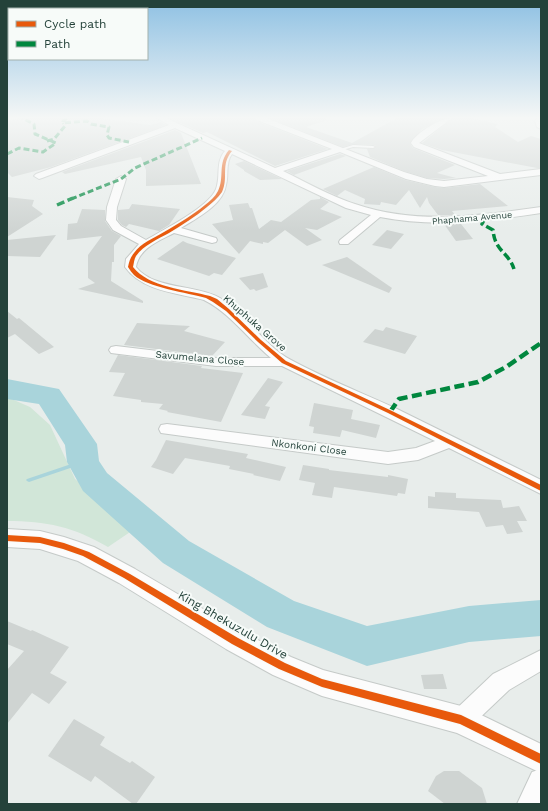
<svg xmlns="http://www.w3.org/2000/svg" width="548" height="811" font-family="'Work Sans',sans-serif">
  <rect width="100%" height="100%" fill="#e8edeb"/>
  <path fill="#d1e6d8" d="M7,397L30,407L50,425L75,479L136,528L108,547C74,527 46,521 7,521Z"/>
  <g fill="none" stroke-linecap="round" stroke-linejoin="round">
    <path fill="#a9d4db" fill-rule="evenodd" d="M83,460L85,461L86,462L85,463L29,482L27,481L26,480L27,479Z"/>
    <path fill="#a9d4db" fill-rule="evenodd" d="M7,379L59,389L97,444L99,461L107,473L189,541L294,601L367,626L469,606L541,600V636L469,642L367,666L267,627L163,563L83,491L67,462L65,445L39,404L7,399Z"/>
  </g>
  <g fill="#cfd4d2">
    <path d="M24,118H100L150,125L161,122L166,125L51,167L12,177L7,172V120Z"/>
    <path d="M169,118H255L256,121L328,149L275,166L207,132L203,133Z"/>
    <path d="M269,118H326L327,120L306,127L352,143L397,118H445L422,129L410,143L413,148L455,165L437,173L456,178L444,179L427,178L404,171L370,157L367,149L376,148V146L374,145L353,144L343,147Z"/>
    <path d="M453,118H471L498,124L495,127L518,142L531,136L541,139V168H537L442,150L422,143Z"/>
    <path d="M175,130L181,133L201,184L146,186V170L141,157L65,174L62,172Z"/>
    <path d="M340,154L346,156L294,175L287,171Z"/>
    <path d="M244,161L282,179L260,180L244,171V170L235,164Z"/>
    <path d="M374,167L405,180L435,187L444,188L480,184L508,206L452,211L455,215H438L429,203L427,197L420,208L409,190L396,205L381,202L380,205L364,204L365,199L345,190L337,196L323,189Z"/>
    <path d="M7,197L34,200L32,206L43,214L7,237Z"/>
    <path d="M320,197L329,202L320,209L342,217L317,230L305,228L322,240L307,246L285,230L268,243L263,242V244L250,241L239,254L212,224L233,220L229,205L248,203L250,208H252L259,229L271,220L281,222L311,200L320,199Z"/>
    <path d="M132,204L180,209L169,225L159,231L129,224L126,227L122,225L118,220V210L129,209Z"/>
    <path d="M82,209L105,210V221L112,231L121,236L114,245V262H112L111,281L143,301V303L78,289L95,283L88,278V255L102,236L67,240L68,224L77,223Z"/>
    <path d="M444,224H461L473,239L456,241Z"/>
    <path d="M387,230L404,234L391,249L372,245Z"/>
    <path d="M56,235L40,257L7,256V240Z"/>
    <path d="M183,241L187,243L236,258L222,275L214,273L209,276L157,259Z"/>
    <path d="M347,257L392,288L389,293L322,265Z"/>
    <path d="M263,273L268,287L256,291L254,289L250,290L239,278Z"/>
    <path d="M7,311L17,319L19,318L54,347L39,354L15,334L7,338Z"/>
    <path d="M137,323L190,326L184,331L225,342L212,356L124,345Z"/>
    <path d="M386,327L417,336L405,354L363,342L375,329L383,331Z"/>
    <path d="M118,355L202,366L201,368L243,373L221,422L167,412L168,411L159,409L163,404L141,402V400L113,396L125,373L109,372Z"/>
    <path d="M268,378L283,382L265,406L270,407L265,419L241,415Z"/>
    <path d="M314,403L353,410L351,419L380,425L376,438L342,430L340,437L313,433L314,427L309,426Z"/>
    <path d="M166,440L248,454L246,458L286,467L280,481L253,475L254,474L229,469L230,466L185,458L173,474L151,467L156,460Z"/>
    <path d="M303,465L329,469V470L388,477V475L408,479L405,494L398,493L397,496L334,487L332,498L312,495L315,483L299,480Z"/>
    <path d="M435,492L456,493V498L501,500L503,508L519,506L527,521H517L523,532L507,534L503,525L486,527L479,512L428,508V496L435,497Z"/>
    <path d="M7,621L31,631L32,630L69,647L50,673L67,682L49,704L32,693L7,724V670L24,651L7,644Z"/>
    <path d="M443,674L447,689H424L421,675Z"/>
    <path d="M74,719L105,737L100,745L130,763L132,761L155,777L136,804H133L95,776L91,782L48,756Z"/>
    <path d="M444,771H459L482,788L487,804H445L428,791L436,776Z"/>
  </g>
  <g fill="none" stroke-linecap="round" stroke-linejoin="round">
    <g stroke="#c5cac8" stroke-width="2">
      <path id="service" d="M353,145L373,146L375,147L373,148L353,147L339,151L337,150Z"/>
    </g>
    <g stroke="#c5cac8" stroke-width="2">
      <g id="minor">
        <path d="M157,118H166L275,168L332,149L257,120L256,118H266L404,172L427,179L444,181L488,176L414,147L411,143C416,133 440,118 452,118L419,143L500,174L541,169V175L444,187L435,186L406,179L340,152L283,171C306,182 330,196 355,204C416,225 479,216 541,207V213C487,221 434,228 380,217L348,244H340L339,242L340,240L371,215L346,208L232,154C225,163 229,175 226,185C223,205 197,218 181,228L216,238L217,240L216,242L212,243L174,233C159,241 139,248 136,267C154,290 196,284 220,298C247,314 263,345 291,360C324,378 360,392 395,408C444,432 492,456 541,480V494L449,448L418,460L388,464L161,433L159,429L161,425L167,424L388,452L416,448L435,441L282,366H216L111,353L109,350L111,347L116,346L216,358H271C248,339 230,313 204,300C177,293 142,291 125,267L126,259L139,244L113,230L106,220L107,207L116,179L121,176L126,179L117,207L116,220L121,226L146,240C163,230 209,207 216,189C221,176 215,162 225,151L175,128L42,178L39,179L34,176L36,174L169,125Z"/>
        <path d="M537,118H541V129L537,127L535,121Z"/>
        <path d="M541,650V671L509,690L469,728L461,732L453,728L449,720L453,712L493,674Z"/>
        <path d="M541,769V804H517L532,772Z"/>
      </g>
    </g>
    <g stroke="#c5cac8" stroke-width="2">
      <path id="tertiary" d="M7,529L40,531L64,537L94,547L135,569L244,633L291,657L323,670L461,706L471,710L541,744V773L457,733L322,696L273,675L226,649L119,583L78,561L40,549L7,547Z"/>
    </g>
    <use href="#service" fill="#fcfcfc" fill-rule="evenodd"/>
    <use href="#minor" fill="#fcfcfc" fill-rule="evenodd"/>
    <use href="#tertiary" fill="#fcfcfc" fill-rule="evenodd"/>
    <g stroke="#00873e" stroke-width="3" stroke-dasharray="6 3" stroke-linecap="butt">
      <path d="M67,118L63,121V123L87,121L91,124L109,127L107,135L109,138L129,142"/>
      <path d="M47,141L54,139L65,126L63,123"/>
      <path d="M7,154L19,148L43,152L56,143L35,134L34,124L22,118"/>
      <path d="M71,199L121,179L135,168L202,138"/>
    </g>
    <g stroke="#00873e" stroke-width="3.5" stroke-dasharray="8 3.5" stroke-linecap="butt">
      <path d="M57,205L73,198"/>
      <path d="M485,218L482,224L493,230C495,252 508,251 514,269"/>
    </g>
    <path stroke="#00873e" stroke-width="4.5" stroke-dasharray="10 4.5" stroke-linecap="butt" d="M390,412L399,399L478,382L506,367L541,343"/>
    <g stroke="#f7fbf9" stroke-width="2">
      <g id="cycleway">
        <path d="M229,150L232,151C220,165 229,177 222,192C218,198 212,203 207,207C195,217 182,225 169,233C158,239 144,245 136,256C134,259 134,263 133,267C148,287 187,290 210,296L217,299L229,309L261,340L286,361L392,411L541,485V491L388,413L282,363L258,342L226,311L213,302L206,298C188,293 147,287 134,275C132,273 130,270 128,267C129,262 130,258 134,253C141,243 154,238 164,232C178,224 193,215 205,205C210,201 215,197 218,191C225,177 217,164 229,150Z"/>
        <path d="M7,535L40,537L64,543L89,552L130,574L238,638L285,663L322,679L461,715L541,754V764L460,724L322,687L279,669L232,644L124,578L83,556L63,549L40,543L7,541Z"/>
      </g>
    </g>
    <use href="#cycleway" fill="#e8590c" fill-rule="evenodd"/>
  </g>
  <linearGradient id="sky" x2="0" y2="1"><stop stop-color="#8fc1e3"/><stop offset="0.51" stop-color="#f5f7f6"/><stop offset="1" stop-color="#f5f7f6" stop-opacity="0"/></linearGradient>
  <rect width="548" height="231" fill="url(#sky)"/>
  <g text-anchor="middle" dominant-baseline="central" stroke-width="4" stroke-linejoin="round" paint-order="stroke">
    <g font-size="9" fill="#24423a" stroke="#f7fbf9">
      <text transform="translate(472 218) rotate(-5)">Phaphama Avenue</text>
    </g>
    <g font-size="10" fill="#24423a" stroke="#f7fbf9">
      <text transform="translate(255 323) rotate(41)">Khuphuka Grove</text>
      <text transform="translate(200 358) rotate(5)">Savumelana Close</text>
      <text transform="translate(309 447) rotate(7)">Nkonkoni Close</text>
    </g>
    <g font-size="12" fill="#24423a" stroke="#f7fbf9">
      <text transform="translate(233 625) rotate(30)">King Bhekuzulu Drive</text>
    </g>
  </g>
  <rect width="548" height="811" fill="none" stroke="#24423a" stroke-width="16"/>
  <rect x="8" y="8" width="140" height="52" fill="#f7fbf9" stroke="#a3b1ad"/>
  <rect x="16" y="21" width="20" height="6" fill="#e8590c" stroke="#a3b1ad"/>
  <text x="44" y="28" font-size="12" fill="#24423a">Cycle path</text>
  <rect x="16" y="41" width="20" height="6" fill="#00873e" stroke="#a3b1ad"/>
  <text x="44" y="48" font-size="12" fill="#24423a">Path</text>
</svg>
